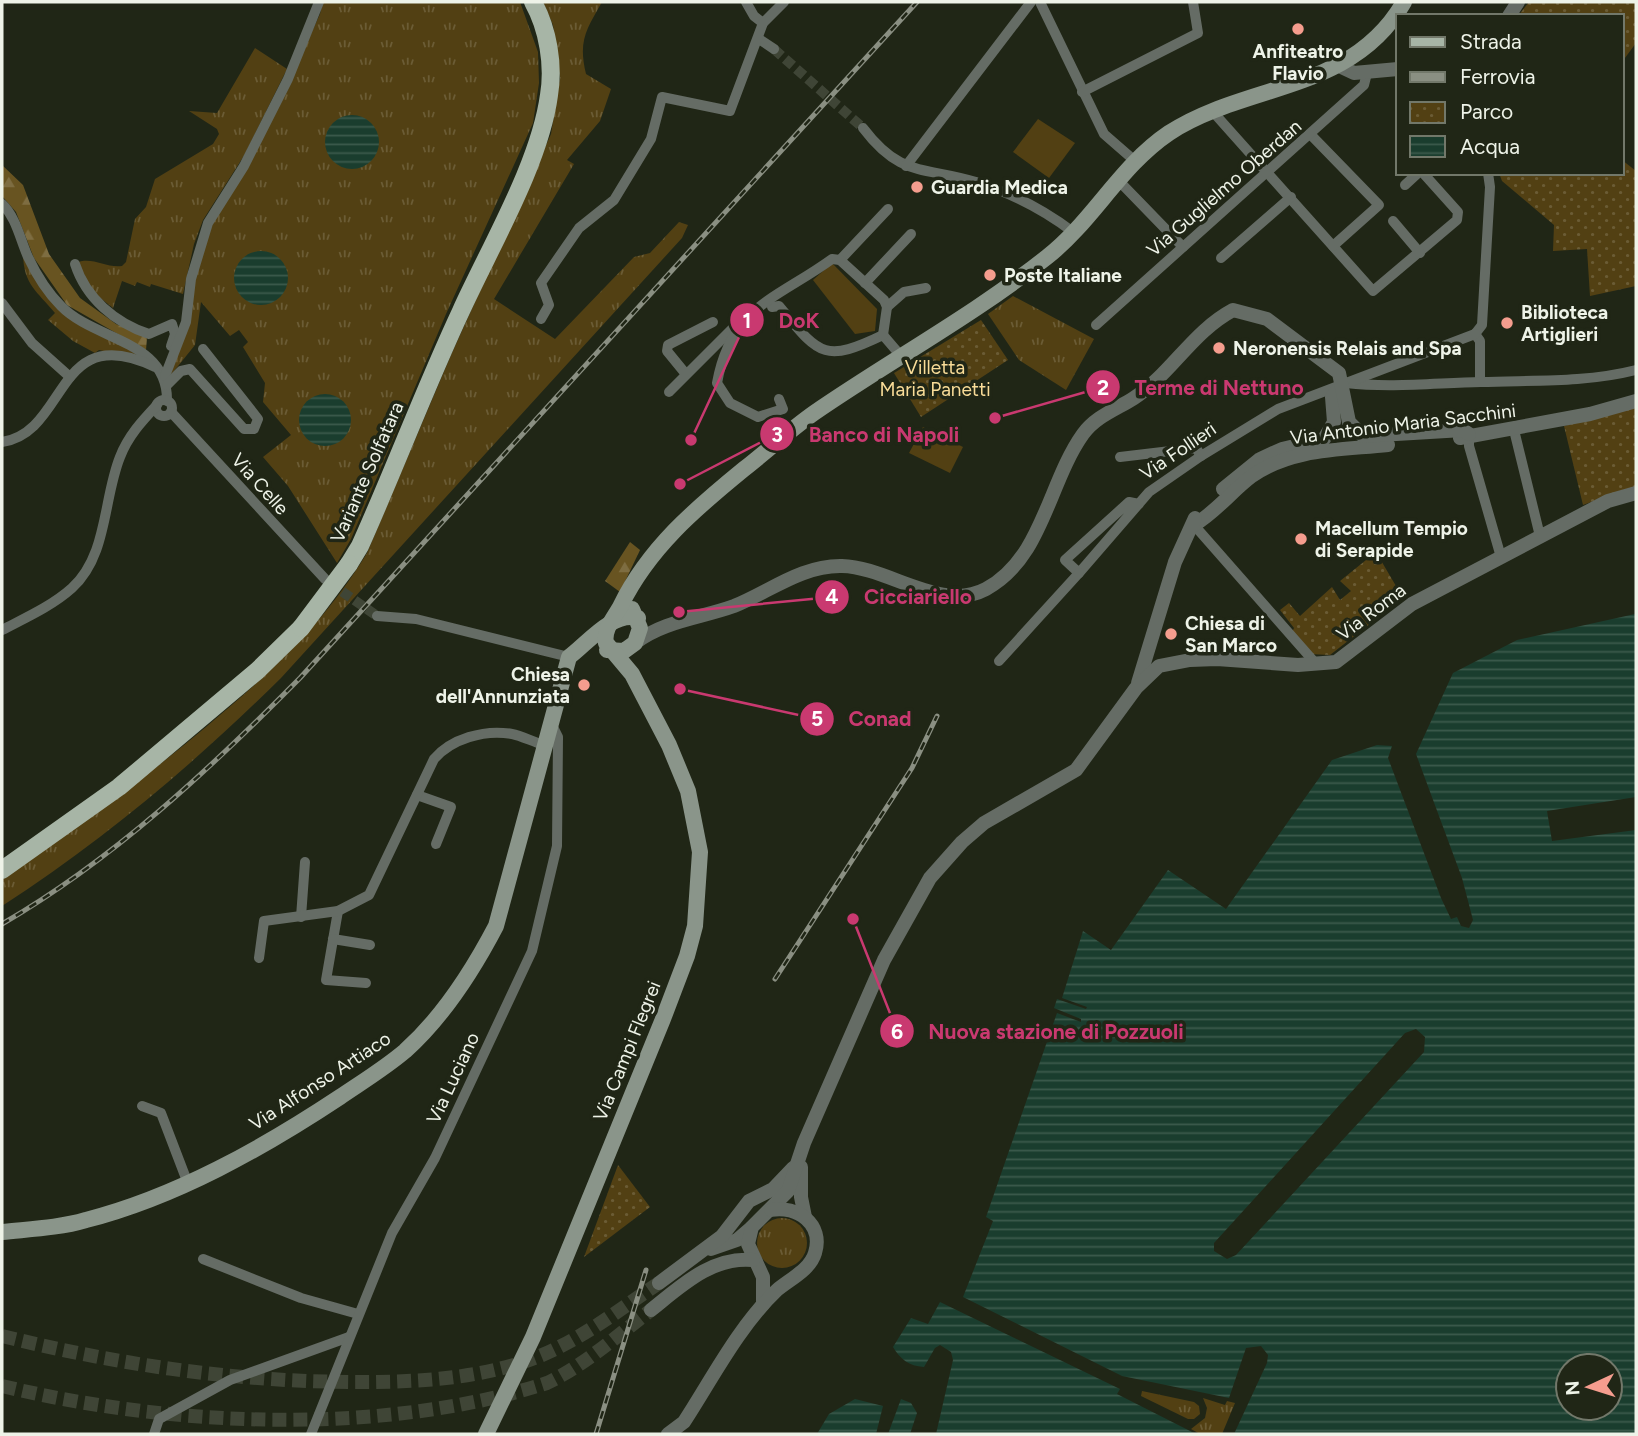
<svg xmlns="http://www.w3.org/2000/svg" width="1638" height="1436" font-family="Figtree,sans-serif">
  <defs>
    <pattern id="grass-tufts" width="24" height="20" patternUnits="userSpaceOnUse" patternTransform="scale(1.75)"><rect width="24" height="20" fill="#524013"/><path d="M3 7l-1-3M5 7V3M7 7l1-3M15 17l-1-3M17 17v-4M19 17l1-3" fill="none" stroke="#6b5c35"/></pattern>
    <pattern id="forest-firs" width="22" height="20" patternUnits="userSpaceOnUse" patternTransform="scale(1.75)"><rect width="22" height="20" fill="#685421"/><path d="M5 1l3.5 6h-7zM16 11l3.5 6h-7z" fill="#7e6d41"/></pattern>
    <pattern id="park-dots" width="8" height="8" patternUnits="userSpaceOnUse" patternTransform="scale(1.75)"><rect width="8" height="8" fill="#524013"/><path d="M2 2h.1M6 6h.1" fill="none" stroke="#6b5c35" stroke-width="1.8" stroke-linecap="round"/></pattern>
    <pattern id="water-rules" width="6" height="5" patternUnits="userSpaceOnUse" patternTransform="scale(1.75)"><rect width="6" height="5" fill="#1a3d2e"/><path d="M0 2.5h6" fill="none" stroke="#3c5a4c"/></pattern>
  </defs>
  <rect width="100%" height="100%" fill="#202616"/>
  <g fill="url(#grass-tufts)">
    <path d="M323,2H520L538,52L539,83L533,123L446,314L351,539L337,563L288,486L263,457L291,435L263,402L265,383L243,347L248,342L239,330L230,336L201,302L195,345L170,376L197,266L211,225L282,97L320,14Z"/>
    <path d="M543,2H602C586,30 578,41 586,74L611,89L600,121L567,160L574,164L494,299L555,339L634,257L650,253L679,222L688,225L682,238L281,678C194,764 104,840 2,906V880C72,831 140,782 206,727C269,674 324,624 367,553L451,355L551,134L560,78L553,25Z"/>
    <path d="M255,48L287,69L245,154L203,220L194,244L183,294L151,284L150,287L137,282L135,286L122,281L113,308L89,289L78,262C93,257 106,268 122,266L126,262L135,219L146,207L155,179L213,144L219,134L217,129L189,111L217,113Z"/>
    <path d="M23,255L58,307L148,361L99,350L95,353L73,341L48,320L55,313C37,291 24,285 23,255Z"/>
    <path d="M1013,296L1094,339L1066,390L1019,360L988,314Z"/>
    <circle cx="782" cy="1243" r="25"/>
    <path d="M1142,1391L1194,1402L1199,1406L1200,1414L1194,1419H1188L1141,1396Z"/>
    <path d="M1203,1398L1225,1405L1227,1401L1235,1403L1222,1434H1200L1191,1429L1205,1418L1207,1408Z"/>
  </g>
  <g fill="url(#forest-firs)">
    <path d="M2,165L23,185L49,254L80,298L116,324L147,338L146,350L67,305L34,258L16,212L2,196Z"/>
    <path d="M630,542L640,550L620,592L605,581Z"/>
  </g>
  <g fill="url(#park-dots)">
    <path d="M1529,2H1636V43L1622,62V16H1518Z"/>
    <path d="M1622,160L1636,171V286L1590,296L1587,249L1553,251L1554,225L1502,181L1499,173H1622Z"/>
    <path d="M981,320L1008,360L921,417L894,373Z"/>
    <path d="M1636,407V488L1623,490L1583,505L1564,426Z"/>
    <path d="M1376,552L1403,598L1330,655L1309,654L1291,634L1294,628L1280,610L1289,603L1300,616L1332,587L1340,600L1351,591L1340,581Z"/>
    <path d="M618,1165L650,1207L584,1257Z"/>
  </g>
  <g fill="#524013">
    <path d="M1038,119L1075,143L1049,178L1013,152Z"/>
    <path d="M832,263L877,309L875,331L855,334L813,280Z"/>
    <path d="M923,427L963,447L950,473L909,453Z"/>
  </g>
  <g fill="url(#water-rules)" fill-rule="evenodd">
    <circle cx="352" cy="142" r="27"/>
    <circle cx="261" cy="278" r="27"/>
    <circle cx="325" cy="420" r="26"/>
    <path d="M1635,614L1636,797L1547,811L1552,841L1636,830V1434H1234L1267,1363L1268,1355L1261,1346L1246,1348L1229,1398L1122,1376L963,1297L993,1221L986,1217L1057,1013L1081,1022V1019L1054,1008L1057,999L1086,1009L1087,1007L1062,998L1083,931L1111,950L1168,870L1226,909L1332,760L1377,745L1392,746L1388,758L1441,898L1451,919L1457,917L1461,926L1469,928L1473,920L1462,878L1416,754L1453,673L1517,640ZM1416,1029L1425,1037L1424,1052L1236,1255L1227,1259L1214,1251V1243L1405,1033ZM1610,1366V1408H1568V1366Z"/>
    <path d="M940,1302L1120,1389L1117,1394L1196,1434H936L953,1360L951,1352L940,1345L935,1348L924,1367C909,1366 900,1359 893,1347L911,1318L928,1324Z"/>
    <path d="M855,1399L883,1406L876,1434H817L829,1414Z"/>
    <path d="M901,1399L911,1403L917,1413L910,1434H888Z"/>
  </g>
  <g fill="none" stroke-linecap="round" stroke-linejoin="round">
    <g stroke="#3f4536" stroke-width="10" stroke-dasharray="10 5" stroke-linecap="butt">
      <path d="M774,49L863,128"/>
      <path d="M330,583L377,616"/>
    </g>
    <g stroke="#3f4536" stroke-width="14" stroke-dasharray="14 7" stroke-linecap="butt">
      <path d="M2,1336C119,1365 238,1382 359,1382C417,1382 477,1379 532,1359C578,1342 619,1310 659,1283"/>
      <path d="M2,1386C172,1427 383,1436 547,1383C585,1365 618,1335 651,1310"/>
    </g>
    <g stroke="#656c65" stroke-width="10">
      <path d="M746,2L754,16L763,23"/>
      <path d="M1040,2L1104,134L1135,161"/>
      <path d="M759,39L774,49"/>
      <path d="M1082,92L1198,33L1193,2"/>
      <path d="M1214,113L1373,291L1457,220L1458,212L1423,173"/>
      <path d="M863,128C901,178 923,166 976,182C1011,193 1044,210 1073,232"/>
      <path d="M1311,135L1379,205L1333,246"/>
      <path d="M906,166L1031,2"/>
      <path d="M1118,180L1183,247"/>
      <path d="M1405,185L1418,173"/>
      <path d="M2,204C16,217 20,239 28,257C36,274 47,292 61,306C95,341 168,340 167,401"/>
      <path d="M1393,221L1420,253"/>
      <path d="M1221,258L1291,197"/>
      <path d="M840,260L888,209"/>
      <path d="M75,264C86,298 115,323 149,334L172,324L175,334L171,346"/>
      <path d="M865,283L911,234"/>
      <path d="M2,303L32,343L70,377"/>
      <path d="M772,307L779,306C819,354 823,364 883,335L901,356"/>
      <path d="M887,307L904,292L926,288"/>
      <path d="M541,319L549,305L541,283L579,228L614,200L651,139L662,97L730,111L763,23L784,2"/>
      <path d="M1096,325L1364,85L1367,73"/>
      <path d="M1475,334L1482,325L1490,187L1488,173"/>
      <path d="M1475,334L1480,341V382"/>
      <path d="M685,373L667,351L668,345L713,322"/>
      <path d="M165,376L186,322L191,279L208,223L244,166L288,79L319,2"/>
      <path d="M1346,383C1391,388 1435,383 1481,382C1533,380 1585,383 1636,370"/>
      <path d="M167,385L181,371L190,369L244,429H254L258,419L203,349"/>
      <path d="M669,392L734,327"/>
      <path d="M779,399L783,409L758,417L730,403L717,383C731,306 777,299 832,259L840,260L884,300L887,307L883,335"/>
      <circle cx="164" cy="408" r="8"/>
      <path d="M171,412L325,579"/>
      <path d="M1514,430L1540,536"/>
      <path d="M1469,434V446L1501,557"/>
      <path d="M2,442C69,432 54,319 155,367"/>
      <path d="M1120,457L1196,448L1201,456"/>
      <path d="M1139,504L1129,502L1065,560L1079,573L1149,492L1201,456L1278,409L1475,334"/>
      <path d="M1194,525L1317,665"/>
      <path d="M377,616L416,619L569,657"/>
      <path d="M2,630C25,618 52,606 72,588C108,555 103,499 120,457C128,436 142,421 157,405"/>
      <path d="M999,661L1079,573"/>
      <path d="M417,795L451,807L436,844"/>
      <path d="M338,911L326,980L366,983"/>
      <path d="M301,917L305,862"/>
      <path d="M333,939L370,945"/>
      <path d="M259,958L264,921L338,911L369,895L434,759C451,739 484,729 512,734C522,736 533,742 544,745"/>
      <path d="M142,1106L161,1113L187,1181"/>
      <path d="M203,1259L301,1298L358,1314"/>
      <path d="M154,1434L159,1419L230,1380L349,1337"/>
      <path d="M311,1434L392,1233L435,1158L532,951L557,846L558,737L550,721"/>
    </g>
    <g stroke="#656c65" stroke-width="14">
      <path d="M1509,16L1518,2"/>
      <path d="M1337,65L1354,73L1398,69"/>
      <path d="M1460,438L1590,414L1636,401"/>
      <path d="M1223,489L1260,459L1282,449L1324,439L1334,422L1332,397L1343,383"/>
      <path d="M1194,525C1216,512 1232,491 1252,476C1292,448 1342,450 1388,445"/>
      <path d="M635,643C663,621 701,618 734,606C769,592 802,565 842,566C888,567 941,613 986,589C1043,558 1048,483 1083,434C1096,416 1117,409 1134,398C1172,373 1192,332 1233,310L1267,319L1339,373L1349,422L1363,436L1463,430L1469,434"/>
      <path d="M1138,683L1175,562L1195,518"/>
      <path d="M801,1167V1197L805,1217"/>
      <path d="M711,1249L737,1240L751,1228"/>
      <path d="M659,1283L722,1236L749,1201L773,1189L793,1168"/>
      <path d="M763,1304V1277L748,1244L752,1227L788,1191L804,1143L884,960L930,878L962,842L984,823L1076,770L1136,688L1159,666L1190,660L1217,659L1298,665L1336,662L1412,604L1608,501L1636,493"/>
      <path d="M651,1310C681,1286 712,1256 753,1260"/>
      <path d="M668,1434L684,1422C712,1379 739,1326 777,1290C790,1279 810,1270 815,1253C824,1224 797,1205 771,1210"/>
    </g>
    <g stroke="#8a958a" stroke-width="16">
      <path d="M607,650L624,651L635,643L640,628L632,609"/>
      <path d="M2,1232C30,1229 59,1228 86,1220C176,1197 263,1148 340,1097C362,1082 385,1068 405,1051C443,1017 473,970 496,926L569,657C587,644 612,611 638,618"/>
      <path d="M486,1434L533,1337L663,1019L687,956L695,926L700,852L688,791L669,745L632,674L606,643C603,629 615,617 621,605C649,548 695,509 744,469C767,451 790,430 814,413C891,360 974,315 1047,257C1093,221 1120,166 1169,133C1245,83 1352,93 1404,2"/>
    </g>
    <g stroke="#a7b5a6" stroke-width="18">
      <path d="M349,564L360,546C395,468 425,388 461,311C490,247 540,163 549,95C554,65 548,29 533,2"/>
      <path d="M2,870L119,787L257,671L301,628"/>
    </g>
    <g stroke="#8a8f82" stroke-width="5">
      <g id="rail">
        <path d="M2,924C114,859 209,770 300,678L917,2"/>
        <path d="M775,979L912,768L937,716"/>
        <path d="M596,1434L646,1270"/>
      </g>
    </g>
    <use href="#rail" stroke="#202616" stroke-width="2.5" stroke-dasharray="8" stroke-linecap="butt"/>
    <path stroke="#a7b5a6" stroke-width="18" d="M301,628L349,564"/>
  </g>
  <g fill="#f59d8e" stroke="#202616" stroke-width="2.5">
    <circle cx="1298" cy="29" r="7"/>
    <circle cx="917" cy="187" r="7"/>
    <circle cx="990" cy="275" r="7"/>
    <circle cx="1507" cy="323" r="7"/>
    <circle cx="1219" cy="348" r="7"/>
    <circle cx="1301" cy="539" r="7"/>
    <circle cx="1171" cy="634" r="7"/>
    <circle cx="584" cy="685" r="7"/>
  </g>
  <g text-anchor="middle" dominant-baseline="central" stroke-width="7" stroke-linejoin="round" paint-order="stroke">
    <g font-size="19" font-weight="bold" fill="#eef3e8" stroke="#202616" text-anchor="start">
      <text x="1298" y="51" text-anchor="middle">Anfiteatro<tspan x="1298" dy="22">Flavio</tspan></text>
      <text x="931" y="187">Guardia Medica</text>
      <text x="1004" y="275">Poste Italiane</text>
      <text x="1521" y="312">Biblioteca<tspan x="1521" dy="22">Artiglieri</tspan></text>
      <text x="1233" y="348">Neronensis Relais and Spa</text>
      <text x="1315" y="528">Macellum Tempio<tspan x="1315" dy="22">di Serapide</tspan></text>
      <text x="1185" y="623">Chiesa di<tspan x="1185" dy="22">San Marco</tspan></text>
      <text x="570" y="674" text-anchor="end">Chiesa<tspan x="570" dy="22">dell'Annunziata</tspan></text>
    </g>
    <g font-size="19" fill="#eef3e8" stroke="#202616">
      <text transform="translate(1224 188) rotate(-41)">Via Guglielmo Oberdan</text>
      <text transform="translate(1403 424) rotate(-7)">Via Antonio Maria Sacchini</text>
      <text transform="translate(1178 451) rotate(-34)">Via Follieri</text>
      <text transform="translate(367 472) rotate(-66)">Variante Solfatara</text>
      <text transform="translate(260 484) rotate(48)">Via Celle</text>
      <text transform="translate(1371 612) rotate(-37)">Via Roma</text>
      <text transform="translate(627 1051) rotate(-68)">Via Campi Flegrei</text>
      <text transform="translate(453 1078) rotate(-65)">Via Luciano</text>
      <text transform="translate(320 1081) rotate(-33)">Via Alfonso Artiaco</text>
    </g>
    <g font-size="19" fill="#f9dc98" stroke="#202616">
      <text x="935" y="367">Villetta<tspan x="935" dy="22">Maria Panetti</tspan></text>
    </g>
  </g>
  <path fill="none" stroke="#c93970" stroke-width="2.5" d="M691 440L747 320M995 418L1103 387M680 484L777 434M679 612L832 597M680 689L817 719M853 919L897 1031"/>
  <g fill="#c93970" stroke="#202616" stroke-width="2.5">
    <circle cx="691" cy="440" r="7"/>
    <circle cx="995" cy="418" r="7"/>
    <circle cx="680" cy="484" r="7"/>
    <circle cx="679" cy="612" r="7"/>
    <circle cx="680" cy="689" r="7"/>
    <circle cx="853" cy="919" r="7"/>
    <circle cx="747" cy="320" r="18"/>
    <circle cx="1103" cy="387" r="18"/>
    <circle cx="777" cy="434" r="18"/>
    <circle cx="832" cy="597" r="18"/>
    <circle cx="817" cy="719" r="18"/>
    <circle cx="897" cy="1031" r="18"/>
  </g>
  <g font-size="21" text-anchor="middle" font-weight="bold" fill="#fff">
    <text x="747" y="328">1</text>
    <text x="1103" y="395">2</text>
    <text x="777" y="442">3</text>
    <text x="832" y="604">4</text>
    <text x="817" y="726">5</text>
    <text x="897" y="1039">6</text>
  </g>
  <g font-size="21" text-anchor="middle" font-weight="bold" fill="#c93970" stroke="#202616" stroke-width="7" stroke-linejoin="round" paint-order="stroke">
    <text x="799" y="328">DoK</text>
    <text x="1219" y="395">Terme di Nettuno</text>
    <text x="884" y="442">Banco di Napoli</text>
    <text x="918" y="604">Cicciariello</text>
    <text x="880" y="726">Conad</text>
    <text x="1056" y="1039">Nuova stazione di Pozzuoli</text>
  </g>
  <rect width="1638" height="1436" fill="none" stroke="#eef3e8" stroke-width="7"/>
  <rect x="1396" y="14" width="228" height="161" fill="#202616" stroke="#72786a" stroke-width="2"/>
  <rect x="1410" y="37" width="35" height="10" fill="#a7b5a6" stroke="#72786a" stroke-width="2"/>
  <text x="1460" y="49" font-size="21" fill="#eef3e8">Strada</text>
  <rect x="1410" y="72" width="35" height="10" fill="#8a8f82" stroke="#72786a" stroke-width="2"/>
  <text x="1460" y="84" font-size="21" fill="#eef3e8">Ferrovia</text>
  <rect x="1410" y="102" width="35" height="21" fill="url(#park-dots)" stroke="#72786a" stroke-width="2"/>
  <text x="1460" y="119" font-size="21" fill="#eef3e8">Parco</text>
  <rect x="1410" y="136" width="35" height="21" fill="url(#water-rules)" stroke="#72786a" stroke-width="2"/>
  <text x="1460" y="154" font-size="21" fill="#eef3e8">Acqua</text>
  <g transform="translate(1589 1387) rotate(266)"><circle r="33" fill="#202616" stroke="#72786a" stroke-width="2"/>
  <path d="M0-5L12 26L0 18L-12 26Z" fill="#f59d8e"/>
  <text y="-10" font-size="19" font-weight="bold" text-anchor="middle" fill="#eef3e8">N</text>
  </g>
</svg>
